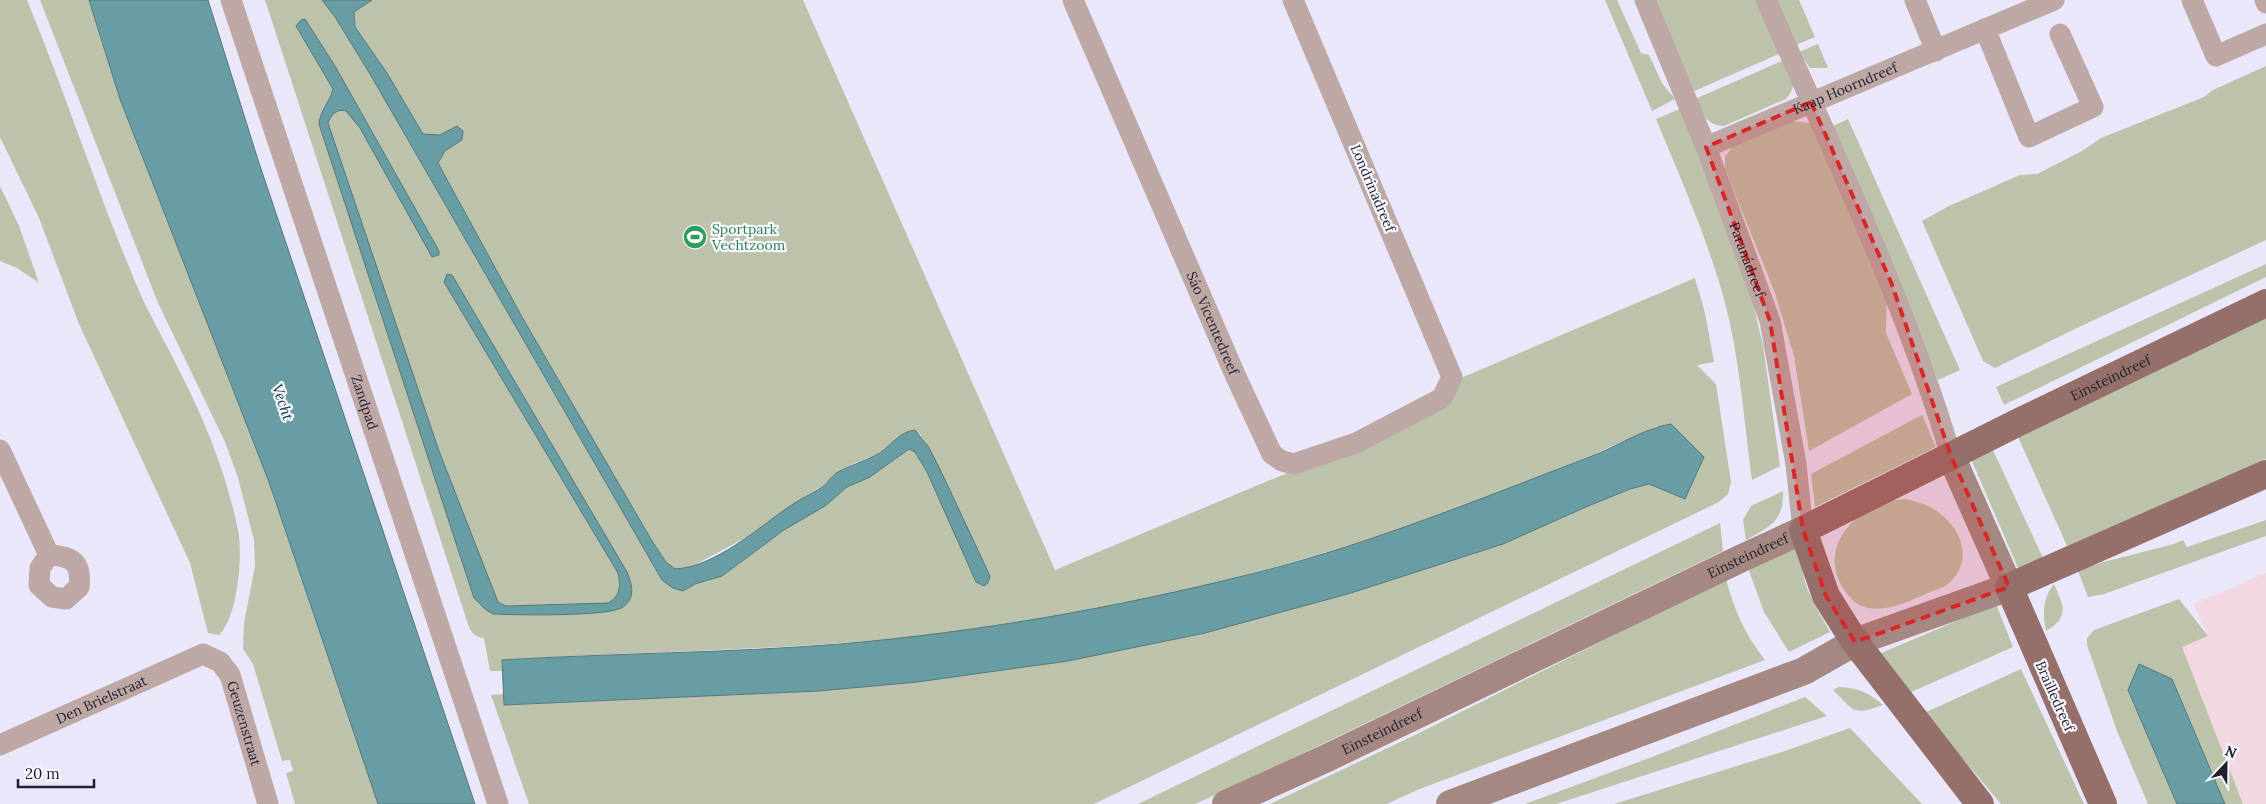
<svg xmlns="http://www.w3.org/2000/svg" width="2266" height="804" font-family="Lora,serif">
  <rect width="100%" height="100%" fill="#eae7fa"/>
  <path fill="#f2d8e1" d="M2266,573V804H2243L2182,647L2208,636L2194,604Z"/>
  <g fill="#bdc3aa">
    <path d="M0,0H27C68,99 100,202 143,300C155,325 169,349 181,374C206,423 227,476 238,530C243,554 238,617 219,635L208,633L190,563L79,324L39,218L0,137Z"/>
    <path d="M40,0H89L120,99L269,482L378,804H295L286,773L293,771L290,760L282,761L253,664L243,649L244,623L255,566L254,540L238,478L225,442L158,303Z"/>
    <path d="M265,0H322L335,17L370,74L637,537L683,591L695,584L722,576L784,530L825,506L847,487L870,477L909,449L915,452L927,472L976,581L990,576L928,446L920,434L910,430L875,455L853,464L834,474L825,484L790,506L758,531L689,568L675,569L666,562L652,541L522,317L438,163L445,151L462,140L457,126L440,135L423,134L387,73L355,27L354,12L372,0H803L1055,570L1445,407L1461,378L1695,278L1705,313L1714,362L1697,365L1716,384L1731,482L1728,494L1719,502L1094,804H529L491,695L504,694L505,705L818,691L917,682L1068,661L1205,633L1351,593L1503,544L1586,507L1630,489L1649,483L1685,499L1657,426C1424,534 1174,608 920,636C781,651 642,651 503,660V671H490L484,638C470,637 468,624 464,612Z"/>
    <path d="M1605,0H1617L1641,53L1649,55L1662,83L1675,99L1652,111Z"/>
    <path d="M1653,0H1759L1781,53L1692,92Z"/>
    <path d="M1776,0H1799L1815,37L1796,45Z"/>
    <path d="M1818,44L1828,68H1810L1799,52Z"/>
    <path d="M1784,60C1791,77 1799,84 1786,99L1724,126C1706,125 1703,114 1695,99Z"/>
    <path d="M2266,66V240L2079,327L1995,368L1983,361L1922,221L1949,206L2020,175L2037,174L2082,151L2101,138L2204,97L2213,90Z"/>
    <path d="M1682,108L1753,304L1763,345L1780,466L1752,480C1743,414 1739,345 1719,282C1702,226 1678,172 1656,119Z"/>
    <path d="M1848,119L1960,370L1938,380L1831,127Z"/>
    <path d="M1793,121L1810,123L1887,294L1886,333L1912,394L1809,451L1794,356L1775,293L1725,169V157L1732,147Z"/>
    <path d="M0,186L19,226L39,283L17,268L0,261Z"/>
    <path d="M2266,264V277L2004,405L1996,387Z"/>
    <path d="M2266,312V459L2068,548L2018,437Z"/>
    <path d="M1922,415L1936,447L1815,507L1811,474Z"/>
    <path d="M1992,448L2043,558L2018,568L1971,459Z"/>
    <path d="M1783,491C1784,521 1770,527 1746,540L1743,520L1751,506Z"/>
    <path d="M1905,499C1914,501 1922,503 1930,507C1959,522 1977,559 1948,584C1943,588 1934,590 1928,593C1904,604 1868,621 1848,595C1811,549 1858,502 1905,499Z"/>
    <path d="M2266,520V536L2104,594L2088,597L2078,571L2088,566L2174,544L2183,540L2187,547Z"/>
    <path d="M1720,523L1723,551L1231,788L1195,804H1138Z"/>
    <path d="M1804,540C1795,577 1813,601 1830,632L1789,652L1764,612L1748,568Z"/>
    <path d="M1726,579C1734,609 1745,635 1765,660L1417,790L1387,804H1270L1415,735Z"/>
    <path d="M2054,584C2064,607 2070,617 2046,631C2043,615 2042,598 2054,584Z"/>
    <path d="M2179,599L2208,636L2182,647L2243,804H2225L2172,680L2128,690L2177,804H2148L2117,731L2087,645V638L2094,630Z"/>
    <path d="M1996,604L2013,647L1909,693L1879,654Z"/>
    <path d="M2021,669L2084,804H2001L1924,713Z"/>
    <path d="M1838,687C1856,687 1870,693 1883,705C1852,716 1856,712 1833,690Z"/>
    <path d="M1805,697L1827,716L1556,804H1525L1652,757Z"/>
    <path d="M1850,728L1922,804H1614L1785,751Z"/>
  </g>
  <g fill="#689da3" stroke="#53777f">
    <path d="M89,0H208L258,160L475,804H378L269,482L120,99Z"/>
    <path d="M322,0H372L354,12L355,27L387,73L423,134L440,135L457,126L463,131L462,140L445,151L438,163L522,317L652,541L666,562L675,569C715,567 758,528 790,506C801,498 815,493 826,484C829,480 832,476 836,473C849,466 862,462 874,456C889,449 899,431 915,430L928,446L939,467L990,576L988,583L984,586L976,582L927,472L915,452L909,449L870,477L847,487L825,506L784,530L722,576L695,584L683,591L673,588L662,580L370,74L335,17Z"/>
    <path d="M305,19L335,66L439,251V255L432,257L360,128L346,111C337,108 331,115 328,123L439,451L498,602L506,606L608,603C620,597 621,586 618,573L444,282L447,274L452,275L627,572C632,584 636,598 623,607C610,617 514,615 493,614L485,609L474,598L319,124C320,110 330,102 333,89L296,26L301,20Z"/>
    <path d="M1671,424L1704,457L1685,499L1649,484L1630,489L1586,507L1503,544L1351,593L1205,633L1068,661L917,682L818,691L504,705L502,660C615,653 728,653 840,644C979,632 1115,608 1251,574C1352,549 1450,511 1548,473C1566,466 1585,459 1604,451C1626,441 1647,428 1671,424Z"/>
    <path d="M2139,664L2172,679L2225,804H2177L2128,690Z"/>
  </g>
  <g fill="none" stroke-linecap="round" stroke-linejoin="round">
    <g stroke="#bda8a5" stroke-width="21">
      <path id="s1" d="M231,0L498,804"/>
      <path id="s2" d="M1073,0L1236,377L1272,454L1282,461L1294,464L1356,443L1442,398L1452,377L1293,0"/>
      <path id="s3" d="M1645,0L1706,147L1770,321L1796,464L1803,530"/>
      <path d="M1766,0C1832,150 1904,298 1951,456"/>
      <path d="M1915,0L1936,51"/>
      <path d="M2192,0L2216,56L2266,34"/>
      <path d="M2265,0L2266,3"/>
      <path d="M1985,29L2029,137L2093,107L2060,34"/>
      <path id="s4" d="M1706,147L2054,0"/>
      <path d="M0,450L49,555"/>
      <path d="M49,555C73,556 82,563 79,587L66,599L52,597L39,585L40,568Z"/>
      <path id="s5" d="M0,745L203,654L220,662L230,675L268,804"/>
    </g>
    <g stroke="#a68883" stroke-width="28">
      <path id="s6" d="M1226,804L1327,758L1742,558L1803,530"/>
      <path d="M1450,804L1804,671L1855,642L2009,587L1951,456"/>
    </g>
    <g stroke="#95706b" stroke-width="28">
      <path id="s7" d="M1980,804L1855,642L1826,596L1803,530L2019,422L2266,303"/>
      <path d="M2103,804L2009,587L2266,474"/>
    </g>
  </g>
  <path fill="#d62828" fill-opacity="0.2" stroke="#d62828" stroke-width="4" stroke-dasharray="10 6" stroke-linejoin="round" d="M1811,102L1891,282L1951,456L2009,587L1855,642L1826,596L1803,530L1770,321L1706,147Z"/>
  <defs>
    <g id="stadium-disc" transform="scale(1.25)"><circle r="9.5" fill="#2e9e5b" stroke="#f7f6fd"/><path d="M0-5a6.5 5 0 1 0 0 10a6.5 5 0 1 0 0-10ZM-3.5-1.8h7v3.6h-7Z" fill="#fff"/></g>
  </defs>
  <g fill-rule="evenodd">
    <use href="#stadium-disc" x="695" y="237"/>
  </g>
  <g text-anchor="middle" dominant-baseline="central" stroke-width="4.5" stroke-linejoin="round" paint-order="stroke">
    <g font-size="14" fill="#211f2b" stroke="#f7f6fd">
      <text stroke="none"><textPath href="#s4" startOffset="151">Kaap Hoorndreef</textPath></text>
      <text transform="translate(1373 188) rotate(67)">Londrinadreef</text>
      <text stroke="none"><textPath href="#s3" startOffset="279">Paranádreef</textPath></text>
      <text stroke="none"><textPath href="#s2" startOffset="352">Sáo Vicentedreef</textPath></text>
      <text stroke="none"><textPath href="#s7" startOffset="672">Einsteindreef</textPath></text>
      <text stroke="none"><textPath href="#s1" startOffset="424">Zandpad</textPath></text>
      <text stroke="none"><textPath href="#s6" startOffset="578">Einsteindreef</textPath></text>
      <text transform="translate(2055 696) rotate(66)">Brailledreef</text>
      <text stroke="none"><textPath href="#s5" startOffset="111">Den Brielstraat</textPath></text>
      <text stroke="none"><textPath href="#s5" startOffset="308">Geuzenstraat</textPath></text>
      <text stroke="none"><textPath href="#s6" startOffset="172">Einsteindreef</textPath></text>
    </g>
    <g font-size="14" fill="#27864d" stroke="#f7f6fd" text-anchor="start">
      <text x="712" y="229">Sportpark<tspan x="712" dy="16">Vechtzoom</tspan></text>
    </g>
    <g font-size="15" font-style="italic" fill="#083d42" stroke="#f7f6fd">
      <text transform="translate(283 402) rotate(71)">Vecht</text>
    </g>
  </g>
  <g transform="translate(2226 764) rotate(22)" stroke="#f7f6fd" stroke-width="4" paint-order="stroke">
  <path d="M0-4L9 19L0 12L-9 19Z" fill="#211f2b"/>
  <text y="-8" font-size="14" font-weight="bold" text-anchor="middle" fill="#211f2b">N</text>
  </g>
  <path d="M18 779v8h76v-8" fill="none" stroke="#211f2b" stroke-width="2.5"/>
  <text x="25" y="779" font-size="15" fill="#211f2b" stroke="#f7f6fd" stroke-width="4" paint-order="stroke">20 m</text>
</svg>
